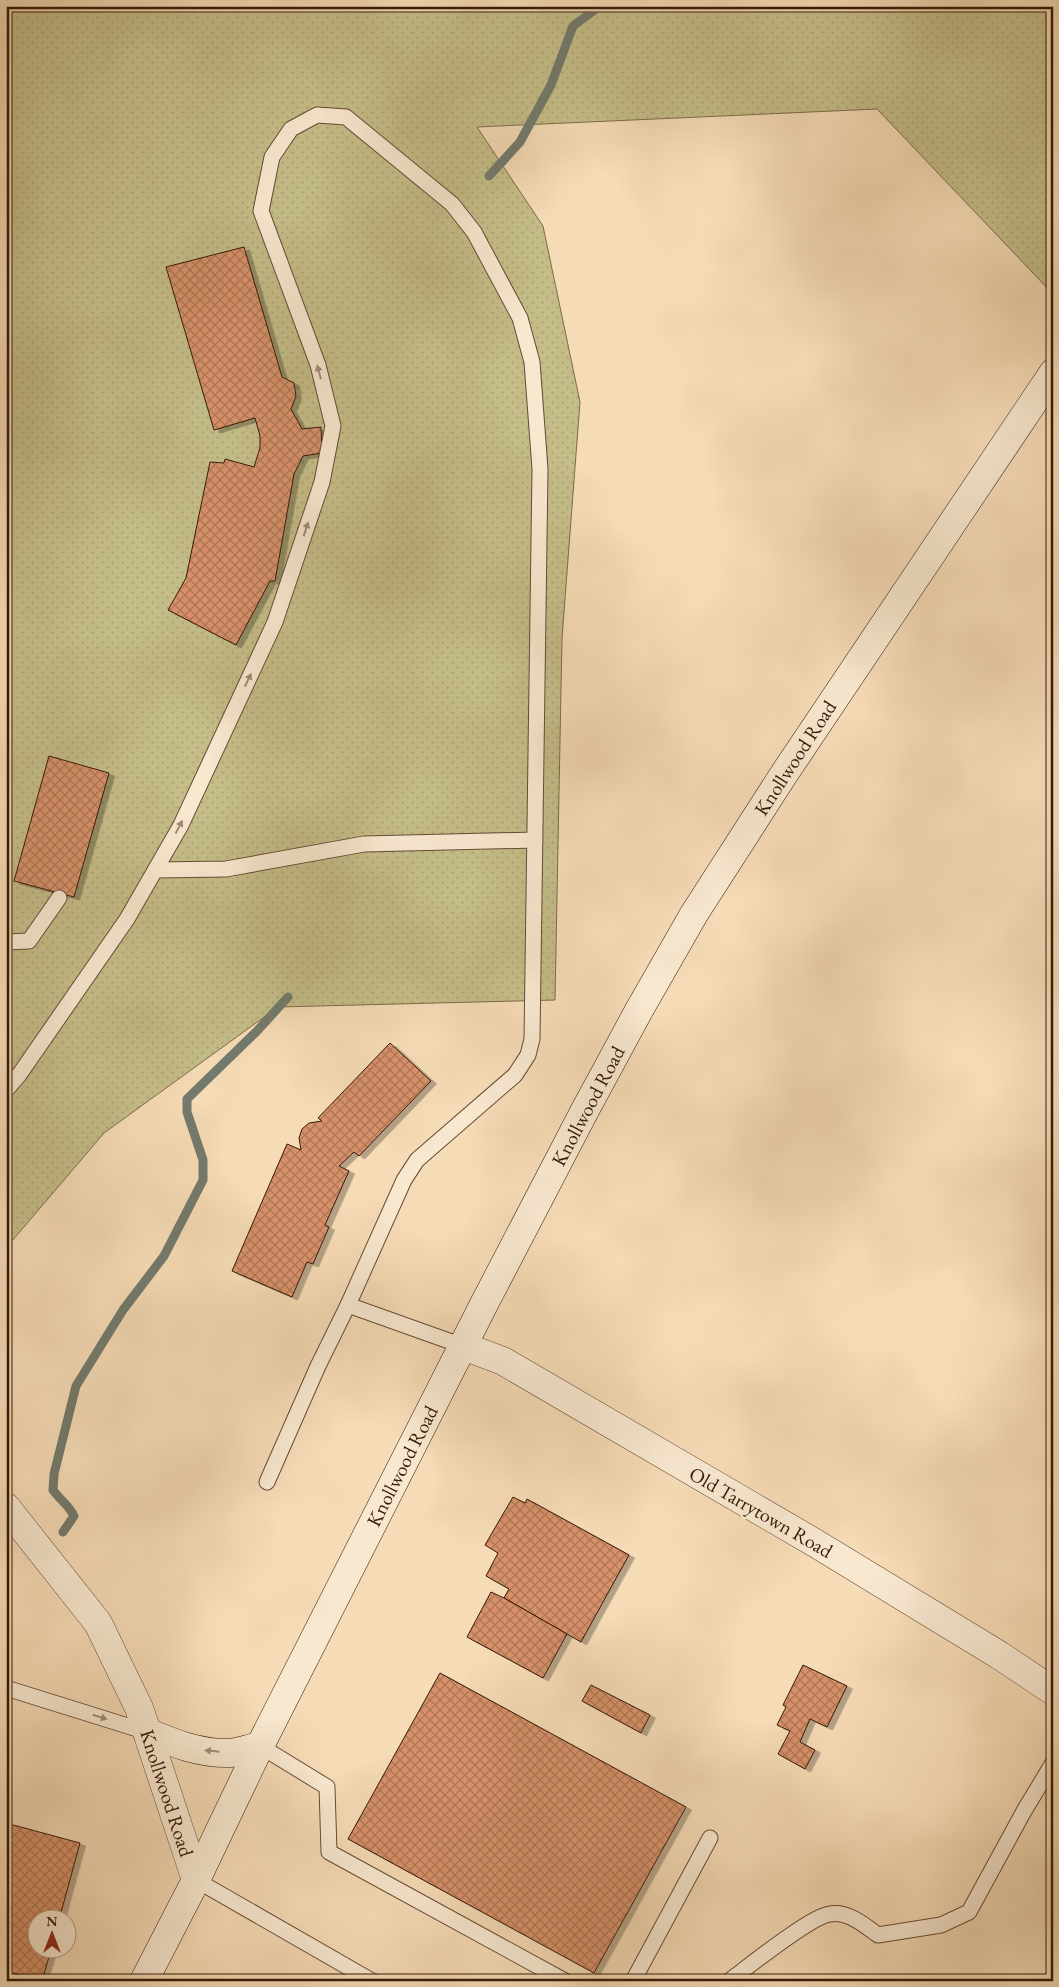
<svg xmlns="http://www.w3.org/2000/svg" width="1059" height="1987" font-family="'EB Garamond',serif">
  <defs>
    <pattern id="green-dots" width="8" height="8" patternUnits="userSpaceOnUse" patternTransform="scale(1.25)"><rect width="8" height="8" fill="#c4bd88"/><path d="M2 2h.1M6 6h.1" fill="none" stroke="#a9a274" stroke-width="1.8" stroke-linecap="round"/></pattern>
    <pattern id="building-cross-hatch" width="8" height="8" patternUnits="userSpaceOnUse" patternTransform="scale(1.25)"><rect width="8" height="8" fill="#d7916a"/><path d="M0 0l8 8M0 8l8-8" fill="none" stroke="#af7655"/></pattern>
    <filter id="shadow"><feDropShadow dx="5.5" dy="3" stdDeviation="0" flood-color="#0004"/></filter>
  </defs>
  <rect width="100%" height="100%" fill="#f5dbb6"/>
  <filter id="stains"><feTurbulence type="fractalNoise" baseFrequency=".004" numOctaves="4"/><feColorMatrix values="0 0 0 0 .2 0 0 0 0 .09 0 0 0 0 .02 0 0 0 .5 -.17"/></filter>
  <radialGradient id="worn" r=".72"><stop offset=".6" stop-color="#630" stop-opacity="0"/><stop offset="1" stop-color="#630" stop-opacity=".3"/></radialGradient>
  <path fill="url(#green-dots)" stroke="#7d6b48" d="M6,6H1053V294L877,109L477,127L543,226L580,402L562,638L555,1000L278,1007L104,1133L6,1248Z"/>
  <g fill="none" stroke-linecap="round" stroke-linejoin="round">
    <g stroke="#737a6d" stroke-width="9">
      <path d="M489,176L520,142L551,85L573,26L600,6"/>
      <path d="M63,1532L74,1516C69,1505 60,1500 53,1490L54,1474L76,1386L123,1310L164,1256L203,1180V1160L187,1112V1099L257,1031L288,997"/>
    </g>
  </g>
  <g fill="url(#building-cross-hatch)" stroke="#361907" filter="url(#shadow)">
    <path d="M244,247L282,377L294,383L296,396L291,409L302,429L321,427L322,453L303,456L294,474L275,581H270L236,645L168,610L186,578L210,462L224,463L225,459L254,467L260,448V436L255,418L214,430L166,267Z"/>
    <path d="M49,756L109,773L74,897L14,881Z"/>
    <path d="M390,1043L431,1081L359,1156L354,1152L339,1166L349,1171L325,1225L329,1227L313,1264L307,1262L292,1297L232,1271L287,1144L301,1150L299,1138L302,1129L309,1123L322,1121L318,1118Z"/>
    <path d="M513,1497L525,1503L527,1499L629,1555L581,1642L504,1598L509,1589L486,1576L498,1553L485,1545Z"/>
    <path d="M491,1592L504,1598L567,1634L543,1678L467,1637Z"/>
    <path d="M803,1665L847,1686L827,1727L810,1719L800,1742L815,1750L805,1769L778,1754L790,1731L777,1725L786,1707L783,1705Z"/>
    <path d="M440,1673L686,1807L594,1973L348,1839Z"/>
    <path d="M591,1685L650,1715L641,1733L582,1701Z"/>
    <path d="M6,1823L80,1843L59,1920H38V1950H51L42,1981L6,1971Z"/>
  </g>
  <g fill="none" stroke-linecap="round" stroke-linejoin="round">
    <g stroke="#664a33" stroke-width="17">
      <g id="service">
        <path d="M155,870L226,869L364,844L535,840"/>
        <path d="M6,942L29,941L59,898"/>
        <path d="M6,1090L19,1075L127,919L181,825L275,622L322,482L333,426L318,365L261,211L272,157L291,129L317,115L346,117L452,204L474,232L520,318L532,362L540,469L532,1039L528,1055L515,1075L417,1160L404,1180L348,1305"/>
        <path d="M267,1482L318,1366L348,1305L463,1346"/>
        <path d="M6,1688L147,1732"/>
        <path d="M260,1746L327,1787L329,1852L565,1981"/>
        <path d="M196,1880L372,1981"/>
        <path d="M633,1981L710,1838"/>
        <path d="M729,1981C748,1967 811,1916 830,1914C848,1911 864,1925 878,1935L941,1925L969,1912L1024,1811L1053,1763"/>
      </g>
    </g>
    <g stroke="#664a33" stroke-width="29">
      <g id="minor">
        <path d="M463,1346L503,1361L815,1543L999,1655L1053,1691"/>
        <path d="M6,1507L98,1623L139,1708L196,1880"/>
      </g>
    </g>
    <g stroke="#361907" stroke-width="29">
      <g id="secondary">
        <path d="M147,1732C173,1743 200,1754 230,1753C239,1752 250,1748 260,1746"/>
        <path d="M144,1981L196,1880L260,1746L483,1306L584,1112L638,1012L694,914L784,774L1053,373"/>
      </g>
    </g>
    <use href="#service" stroke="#f8e8d0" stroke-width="15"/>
    <use href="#minor" stroke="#f8e8d0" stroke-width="28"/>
    <use href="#secondary" stroke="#f8e8d0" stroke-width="28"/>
  </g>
  <defs><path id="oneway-solid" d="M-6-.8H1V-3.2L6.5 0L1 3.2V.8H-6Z" transform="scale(1.25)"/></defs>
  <g fill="#a18b76">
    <use href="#oneway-solid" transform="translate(319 372) rotate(-105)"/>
    <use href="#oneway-solid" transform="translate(306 529) rotate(-72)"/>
    <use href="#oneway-solid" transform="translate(248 680) rotate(-65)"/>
    <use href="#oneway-solid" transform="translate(179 827) rotate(-62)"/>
    <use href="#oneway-solid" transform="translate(100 1717) rotate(18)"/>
    <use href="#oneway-solid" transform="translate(212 1751) rotate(-174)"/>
  </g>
  <g text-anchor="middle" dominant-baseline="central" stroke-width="5" stroke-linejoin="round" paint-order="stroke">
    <g font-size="20" fill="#361907" stroke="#f8e8d0">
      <text transform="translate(795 758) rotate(-57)">Knollwood Road</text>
      <text transform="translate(588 1106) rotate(-62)">Knollwood Road</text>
      <text transform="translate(402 1466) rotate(-63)">Knollwood Road</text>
      <text transform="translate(761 1512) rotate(30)">Old Tarrytown Road</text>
      <text transform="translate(167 1793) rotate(72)">Knollwood Road</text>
    </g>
  </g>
  <rect width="1059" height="1987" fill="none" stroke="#f5dbb6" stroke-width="25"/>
  <rect x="8" y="8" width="1044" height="1972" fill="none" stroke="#361907" stroke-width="2.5"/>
  <rect x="12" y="12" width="1034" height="1962" fill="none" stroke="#361907"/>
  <g transform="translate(52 1934)"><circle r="24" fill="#f8e8d0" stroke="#aa9580"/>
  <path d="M0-4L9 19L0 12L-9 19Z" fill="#8f2418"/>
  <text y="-8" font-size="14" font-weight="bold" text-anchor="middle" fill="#361907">N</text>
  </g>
  <rect width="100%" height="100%" filter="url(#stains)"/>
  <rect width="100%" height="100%" fill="url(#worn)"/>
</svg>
